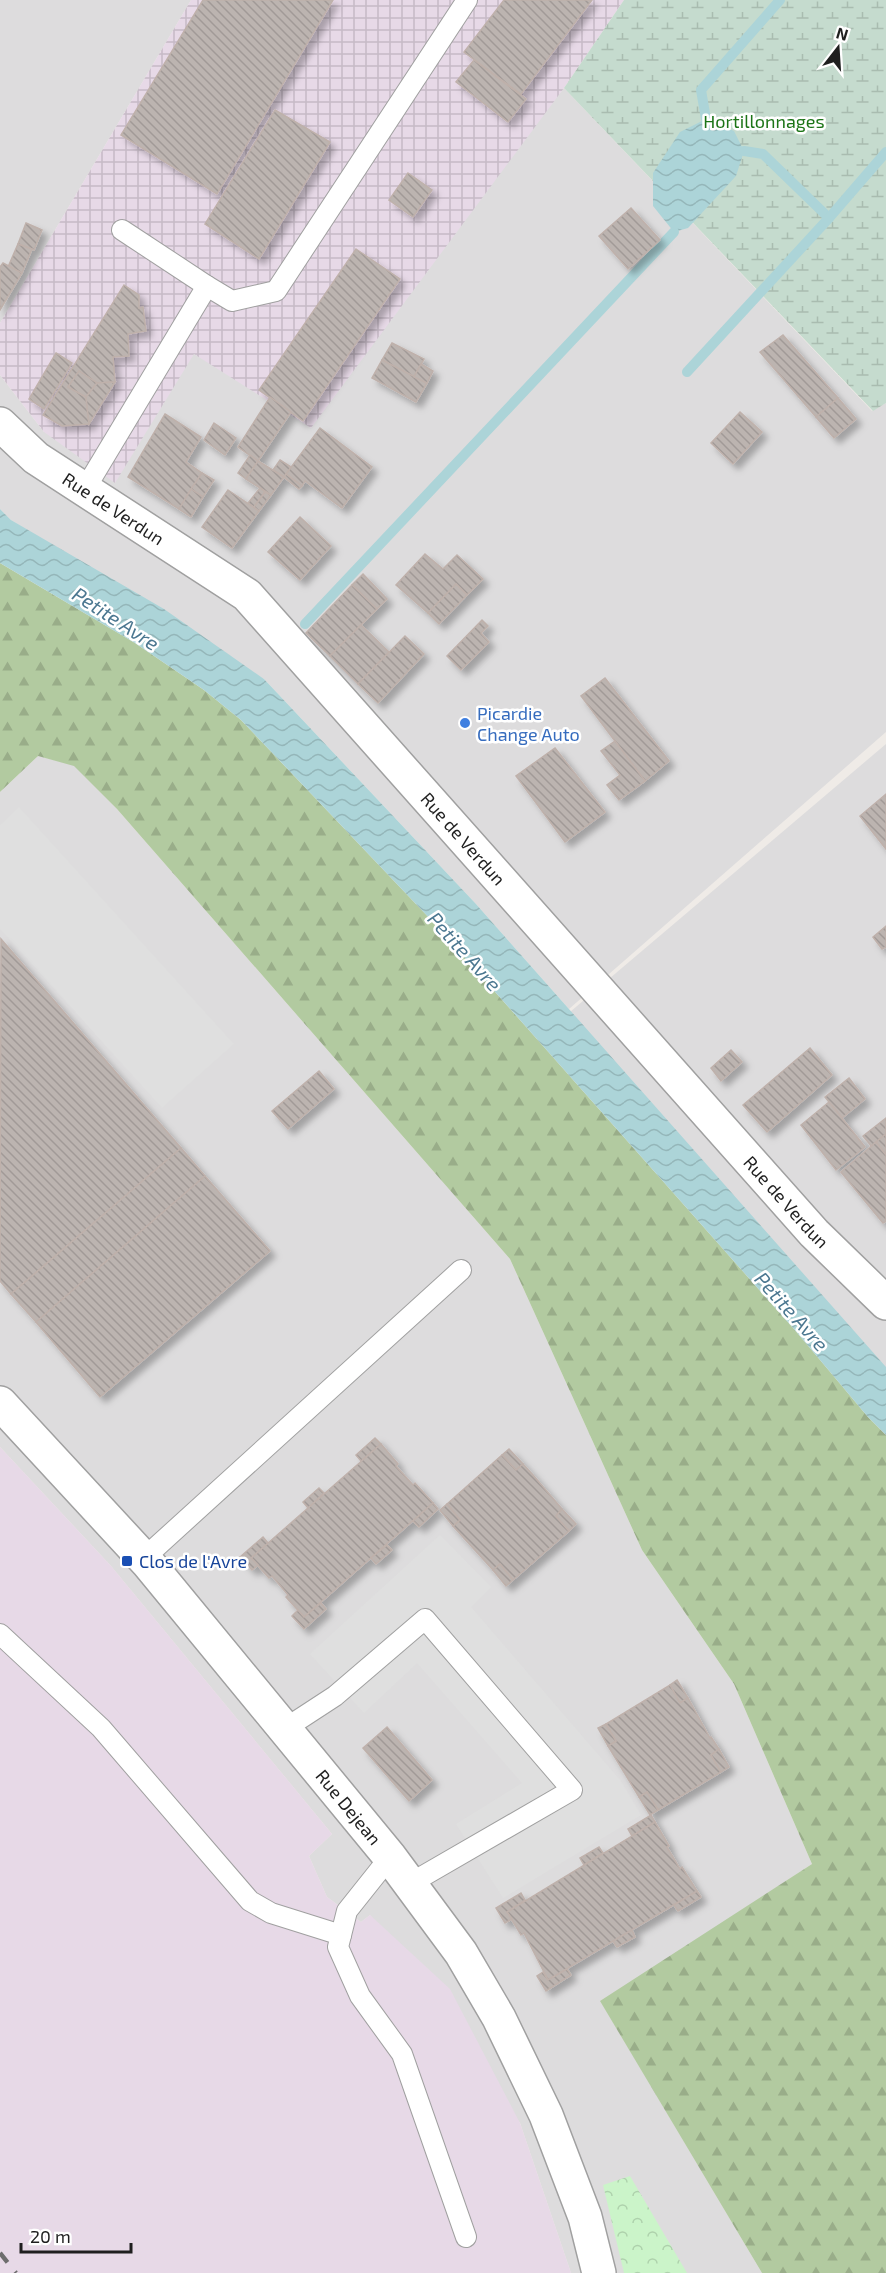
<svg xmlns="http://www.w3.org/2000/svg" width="886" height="2273" font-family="'Exo 2',sans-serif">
  <defs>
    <pattern id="industrial-grid" width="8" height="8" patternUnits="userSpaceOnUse" patternTransform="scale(1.5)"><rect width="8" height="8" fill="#e7d9e7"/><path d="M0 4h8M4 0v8" fill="none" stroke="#c6bac6"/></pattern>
    <pattern id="forest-firs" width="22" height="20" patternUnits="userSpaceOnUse" patternTransform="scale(1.5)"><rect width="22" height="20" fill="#b2caa0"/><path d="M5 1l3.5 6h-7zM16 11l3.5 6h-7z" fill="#99ad89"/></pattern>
    <pattern id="wetland-marsh" width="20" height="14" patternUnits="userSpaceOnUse" patternTransform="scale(1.5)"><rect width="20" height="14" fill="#c5dbce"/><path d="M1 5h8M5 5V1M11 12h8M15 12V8" fill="none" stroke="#a9bcb0"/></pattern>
    <pattern id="park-crowns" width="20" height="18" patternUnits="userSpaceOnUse" patternTransform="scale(1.5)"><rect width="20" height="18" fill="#cbf4c9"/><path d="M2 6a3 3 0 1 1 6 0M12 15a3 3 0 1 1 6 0" fill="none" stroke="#aed1ac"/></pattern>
    <pattern id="water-waves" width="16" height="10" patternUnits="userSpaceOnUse" patternTransform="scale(1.5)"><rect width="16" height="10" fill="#acd4d8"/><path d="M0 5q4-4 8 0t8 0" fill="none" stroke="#94b6b9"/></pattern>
    <pattern id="building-back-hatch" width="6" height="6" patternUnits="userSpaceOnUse" patternTransform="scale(1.5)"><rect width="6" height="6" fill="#bcb4b0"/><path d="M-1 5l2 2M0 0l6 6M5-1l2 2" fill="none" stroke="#a19a97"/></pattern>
    <filter id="shadow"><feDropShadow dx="5.5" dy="5.5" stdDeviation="3" flood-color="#0004"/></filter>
  </defs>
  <rect width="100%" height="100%" fill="#efebe7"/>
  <g fill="#dddcdd">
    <path d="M0,0H191L0,323Z"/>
    <path d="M564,88L872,411L886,403V732L569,1009L476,904L264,679L11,520L0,509V375L44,432L194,354L428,255Z"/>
    <path d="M886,744V1393L557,1023Z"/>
    <path d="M38,756L74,765L117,809L510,1259L642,1550L734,1684L812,1864L601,2002L762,2273H571L520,2123L370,1915L361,1922L327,1897L309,1856L332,1834L111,1566L0,1447V792Z"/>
  </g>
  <path fill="url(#industrial-grid)" d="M191,0H624L564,88L311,428L194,354L115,483L44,432L0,375V323Z"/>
  <path fill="#e7d9e7" d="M0,1447L111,1566L332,1834L309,1856L327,1897L361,1922L370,1915L450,1989L520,2123L571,2273H0Z"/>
  <path fill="url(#forest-firs)" d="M0,563L135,643L204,690L241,720L434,923L794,1329L868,1417L886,1435V2273H762L600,2001L812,1864L734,1684L642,1550L510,1259L117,809L74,766L38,756L0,792Z"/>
  <path fill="url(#wetland-marsh)" d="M624,0H886V403L873,411L564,88Z"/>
  <path fill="url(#park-crowns)" d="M630,2176L687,2273H624L603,2185Z"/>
  <g fill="#dfdfdf">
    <path d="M19,807L234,1044L162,1108L0,929V825Z"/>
    <path d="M440,1535L491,1587L471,1607L620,1780L641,1815L503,1898L456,1824L522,1783L417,1663L364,1713L310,1654Z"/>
  </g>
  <g fill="url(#water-waves)">
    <path d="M706,119L734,131L744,151L736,176L688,228L674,232L653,206V173L680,132Z"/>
    <path d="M0,509L11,520L164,609L264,679L476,904L886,1367V1435L868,1417L794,1329L434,923L241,720L204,690L135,643L0,563Z"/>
  </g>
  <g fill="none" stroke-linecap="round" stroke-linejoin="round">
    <g stroke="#acd4d8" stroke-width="10">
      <path d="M706,119L701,90L780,0"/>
      <path d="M744,151L763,154L829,218"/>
      <path d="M687,372L829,218L886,152"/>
      <path d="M305,624L674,232"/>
    </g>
  </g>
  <g fill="url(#building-back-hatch)" stroke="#bfb1ab" stroke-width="1.5" filter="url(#shadow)">
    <path d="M203,0H333L217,194L121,135Z"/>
    <path d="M504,0H592L521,94L464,52Z"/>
    <path d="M474,60L526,99L508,122L456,82Z"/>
    <path d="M275,110L330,142L259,259L205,224Z"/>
    <path d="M408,173L432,190L413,217L389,200Z"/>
    <path d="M631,208L660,240L628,269L599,236Z"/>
    <path d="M26,223L42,230L34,250L18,244Z"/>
    <path d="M18,244L32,249L22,273L8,267Z"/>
    <path d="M356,249L400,279L303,421L259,390Z"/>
    <path d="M3,263L22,273L0,310V267Z"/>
    <path d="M124,285L139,295V308L143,307L146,331L128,334L129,356L113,357L115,382L97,383L79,371L68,387L86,397L89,424L62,426L43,415Z"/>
    <path d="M783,335L838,398L816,417L760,352Z"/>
    <path d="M392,343L424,359L414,377L382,360Z"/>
    <path d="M56,353L72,363L44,409L29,399Z"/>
    <path d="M382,360L427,383L416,402L372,378Z"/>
    <path d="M421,364L433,371L427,383L414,377Z"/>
    <path d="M79,371L97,383L86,397L68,387Z"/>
    <path d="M115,382L89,424L86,397L97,383Z"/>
    <path d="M270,397L291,412L258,461L238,447Z"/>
    <path d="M838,398L856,419L834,438L816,417Z"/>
    <path d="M740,412L762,432L733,464L711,443Z"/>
    <path d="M165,414L201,437L186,462L202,473L179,509L128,477Z"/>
    <path d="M214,423L236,438L225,455L204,440Z"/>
    <path d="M320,428L372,467L342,508L305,481L302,486L286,474Z"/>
    <path d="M250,455L258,461L246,479L238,473Z"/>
    <path d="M280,460L291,467L284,477L273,470Z"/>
    <path d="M258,461L284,477L271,495L246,479Z"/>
    <path d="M202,473L214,480L203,497L191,489Z"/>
    <path d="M286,474L302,486L299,489L284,477Z"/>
    <path d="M260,488L265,492L254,507L248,503Z"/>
    <path d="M191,489L203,497L191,517L179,509Z"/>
    <path d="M228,490L259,511L232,548L202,527Z"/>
    <path d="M265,492L271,495L259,511L254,507Z"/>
    <path d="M300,517L331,546L300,580L268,552Z"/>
    <path d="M425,554L443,569L457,555L483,579L467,595L456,584L428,613L396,585Z"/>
    <path d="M363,574L387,599L377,609L352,585Z"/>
    <path d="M456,584L467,595L439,624L428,613Z"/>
    <path d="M352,585L377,609L330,656L306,633Z"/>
    <path d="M482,620L488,626L481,633L489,642L461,670L447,656Z"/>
    <path d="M361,625L389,652L358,684L330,656Z"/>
    <path d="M405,636L424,654L378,703L358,684Z"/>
    <path d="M605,678L669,761L645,781L581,696Z"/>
    <path d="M615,741L645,781L619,800L607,785L620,775L601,751Z"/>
    <path d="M555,748L605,812L565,842L516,776Z"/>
    <path d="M886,794V849L860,816Z"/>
    <path d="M886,926V947L882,949L873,937Z"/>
    <path d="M1,939L181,1148L11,1294L0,1281Z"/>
    <path d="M810,1048L832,1075L767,1132L743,1105Z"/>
    <path d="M731,1050L742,1062L721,1081L711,1068Z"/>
    <path d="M319,1071L334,1089L288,1129L272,1111Z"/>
    <path d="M849,1078L865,1099L842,1118L825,1097Z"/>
    <path d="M829,1102L865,1147L836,1170L801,1125Z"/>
    <path d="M886,1118V1134L872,1147L863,1136Z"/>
    <path d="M886,1134V1155L876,1142Z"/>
    <path d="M876,1142L886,1155V1221L883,1223L841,1172Z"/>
    <path d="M181,1148L205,1176L36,1322L11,1294Z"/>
    <path d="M205,1176L270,1251L100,1397L36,1322Z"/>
    <path d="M375,1438L381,1444L361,1461L356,1455Z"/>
    <path d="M381,1444L398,1464L396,1466L413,1485L415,1483L433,1503L304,1617L286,1597L288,1595L272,1576L269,1578L251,1558Z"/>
    <path d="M509,1449L523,1464L516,1470L502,1455Z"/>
    <path d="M502,1455L516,1470L523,1464L533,1475L562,1509L556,1516L569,1531L513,1580L500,1564L493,1570L453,1526L460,1520L447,1504Z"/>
    <path d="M319,1488L324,1493L308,1508L303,1502Z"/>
    <path d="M433,1503L438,1509L419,1527L413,1521Z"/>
    <path d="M447,1504L460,1520L453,1526L440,1510Z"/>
    <path d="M562,1509L576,1524L569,1531L556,1516Z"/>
    <path d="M263,1537L268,1543L251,1558L258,1565L252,1570L240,1557Z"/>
    <path d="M387,1545L392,1550L376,1564L371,1558Z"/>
    <path d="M500,1564L513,1580L506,1586L493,1570Z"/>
    <path d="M321,1603L326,1609L304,1629L292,1616L298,1610L304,1617Z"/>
    <path d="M677,1680L688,1698L680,1703L670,1685Z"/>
    <path d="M670,1685L680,1703L688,1698L710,1738L711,1737L719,1749L711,1755L721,1772L658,1810L647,1792L639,1797L608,1746L616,1741L606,1724Z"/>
    <path d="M606,1724L616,1741L608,1746L598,1728Z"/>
    <path d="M387,1727L432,1780L409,1801L363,1748Z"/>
    <path d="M719,1749L729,1767L721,1772L711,1755Z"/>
    <path d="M647,1792L658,1810L650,1815L639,1797Z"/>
    <path d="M651,1815L655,1822L632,1836L628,1829Z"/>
    <path d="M655,1822L669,1846L667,1847L680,1869L682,1867L697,1891L548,1980L524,1933L521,1935L507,1912Z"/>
    <path d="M599,1847L603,1853L584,1865L580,1858Z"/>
    <path d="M697,1891L701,1897L678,1911L674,1905Z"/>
    <path d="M521,1893L525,1900L507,1912L512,1919L505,1923L496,1908Z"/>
    <path d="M632,1930L635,1937L617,1947L613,1941Z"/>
    <path d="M567,1969L571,1975L546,1991L537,1976L543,1972L548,1980Z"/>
  </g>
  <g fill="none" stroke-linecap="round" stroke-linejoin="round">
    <g stroke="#a0a0a0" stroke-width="22">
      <g id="service">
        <path d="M207,286L232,301L276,291L467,0"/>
        <path d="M85,489L207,286L122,230"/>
        <path d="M143,1559L461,1270"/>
        <path d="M0,1634L101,1728L250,1901L271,1913L341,1935"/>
        <path d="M286,1728L335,1696L425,1619L572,1790L411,1883"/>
        <path d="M390,1857L347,1911L338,1947L360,1996L402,2054L466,2237"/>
      </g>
    </g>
    <g stroke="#a0a0a0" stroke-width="36">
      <g id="minor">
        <path id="s1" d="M0,1403L148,1563L390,1857L461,1953L499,2018L546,2115L585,2217L599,2273"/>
      </g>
    </g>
    <g stroke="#a0a0a0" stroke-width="36">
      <g id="tertiary">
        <path id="s2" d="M0,424L36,458L247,595L814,1233L886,1303"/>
      </g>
    </g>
    <use href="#service" stroke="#fff" stroke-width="20"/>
    <use href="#minor" stroke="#fff" stroke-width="33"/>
    <use href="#tertiary" stroke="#fff" stroke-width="33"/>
    <path stroke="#6d6d6d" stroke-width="4.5" stroke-dasharray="12 12" stroke-linecap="butt" d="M0,2253L16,2273"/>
  </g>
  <circle fill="#3f7fe0" stroke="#fff" stroke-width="2" cx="465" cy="723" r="6"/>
  <rect fill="#1a4fb4" stroke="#fff" stroke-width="2" x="121" y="1555" width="12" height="12" rx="3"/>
  <g text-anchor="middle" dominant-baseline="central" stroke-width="5" stroke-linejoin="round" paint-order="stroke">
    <g font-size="18" fill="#1c7417" stroke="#fff">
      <text x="764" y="121">Hortillonnages</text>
    </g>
    <g font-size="18" fill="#1f1f1f" stroke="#fff">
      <text stroke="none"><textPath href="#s2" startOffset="142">Rue de Verdun</textPath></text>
      <text stroke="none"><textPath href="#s2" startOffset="627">Rue de Verdun</textPath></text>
      <text stroke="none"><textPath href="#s2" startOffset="1113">Rue de Verdun</textPath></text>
      <text stroke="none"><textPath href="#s1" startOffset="534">Rue Dejean</textPath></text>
    </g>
    <g font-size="18" fill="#366cbe" stroke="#fff" text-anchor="start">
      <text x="477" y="713">Picardie<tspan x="477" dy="21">Change Auto</tspan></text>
    </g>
    <g font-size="18" fill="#164399" stroke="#fff" text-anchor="start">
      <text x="139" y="1561">Clos de l'Avre</text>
    </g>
    <g font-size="20" font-style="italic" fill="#4b7790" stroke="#fff">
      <text transform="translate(116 618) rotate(33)">Petite Avre</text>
      <text transform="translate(465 951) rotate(48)">Petite Avre</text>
      <text transform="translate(792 1311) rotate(48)">Petite Avre</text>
    </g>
  </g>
  <g transform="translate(838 48) rotate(17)" stroke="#ffffff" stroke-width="4.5" paint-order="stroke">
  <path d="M0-4.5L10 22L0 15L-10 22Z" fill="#1f1f1f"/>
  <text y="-9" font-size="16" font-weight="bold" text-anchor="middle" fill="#1f1f1f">N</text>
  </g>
  <path d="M21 2243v9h110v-9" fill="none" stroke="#1f1f1f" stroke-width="3"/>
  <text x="30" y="2243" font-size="18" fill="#1f1f1f" stroke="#ffffff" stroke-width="4.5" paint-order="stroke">20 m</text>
</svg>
